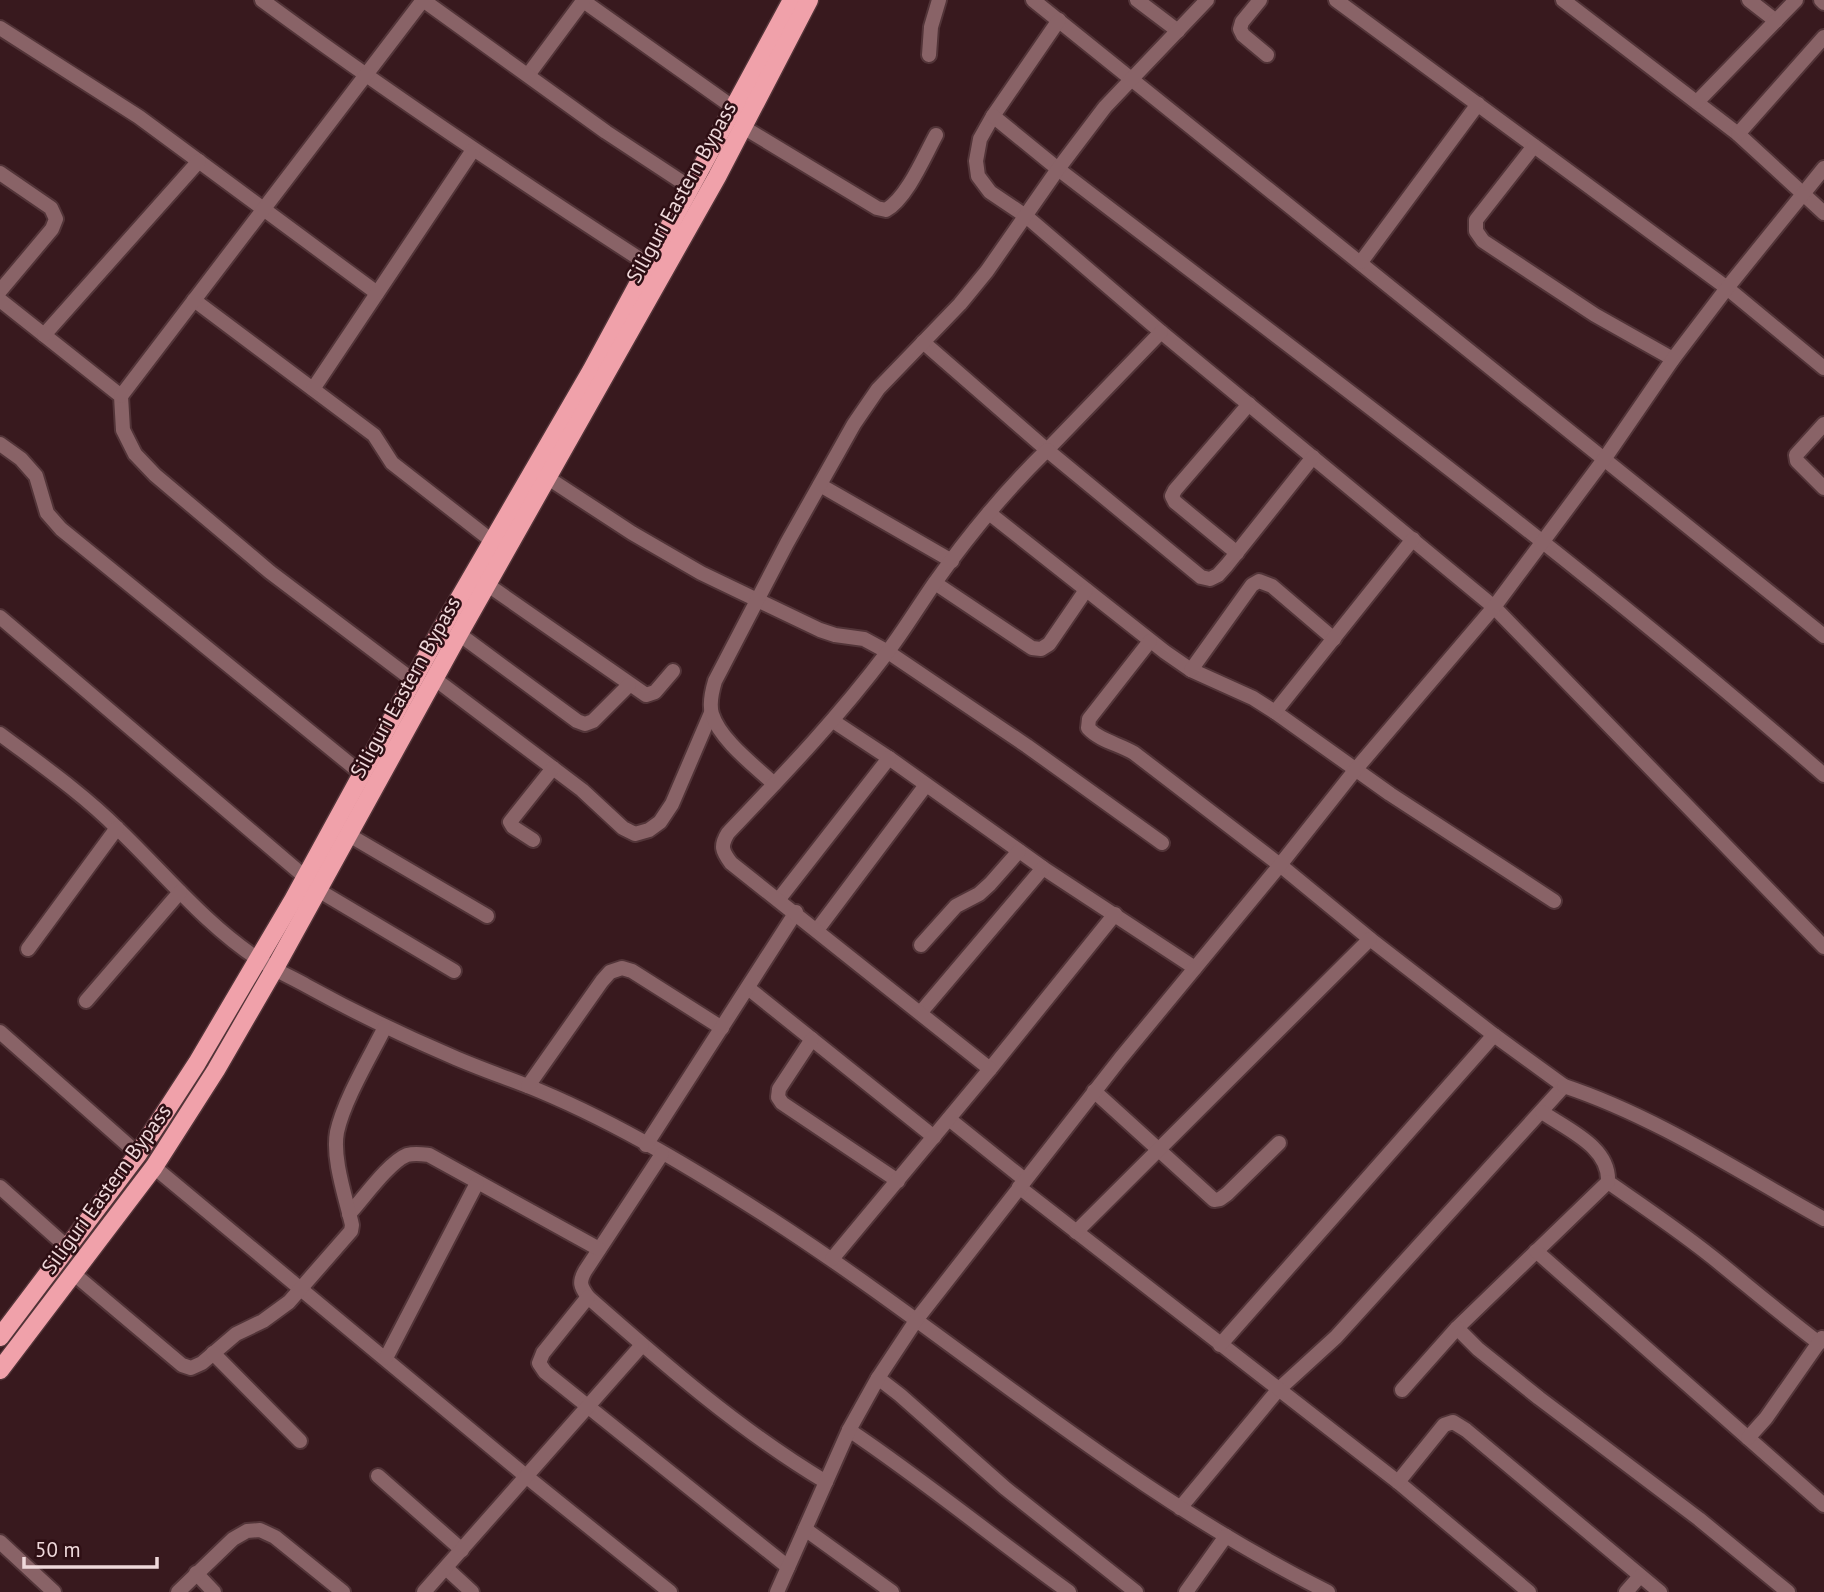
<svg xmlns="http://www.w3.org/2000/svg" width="1824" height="1592" font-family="'PT Sans',sans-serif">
  <rect width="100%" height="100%" fill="#38191e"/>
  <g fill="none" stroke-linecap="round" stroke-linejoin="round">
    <g stroke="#523438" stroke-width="18">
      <g id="minor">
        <path d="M262,0C388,93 518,180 649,265"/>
        <path d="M582,0L734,108"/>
        <path d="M1033,0L1824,636"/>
        <path d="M1137,0L1178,31"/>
        <path d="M1260,0L1242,22L1240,29L1243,35L1267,55"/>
        <path d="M1336,0L1727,288L1824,368"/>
        <path d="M1563,0L1738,134L1824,213"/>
        <path d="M1749,0L1776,21"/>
        <path d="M1821,0L1824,3"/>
        <path d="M1059,20L993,116L980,139L976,161L978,176L990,192L1027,217L1161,332L1494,607L1824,947"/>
        <path d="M0,28L139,117L377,293"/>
        <path d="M929,55L931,27L939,0"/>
        <path d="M528,75L583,1"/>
        <path d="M1697,102L1796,0"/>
        <path d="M993,116L1058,169C1316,367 1579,561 1824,775"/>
        <path d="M743,127L877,208L886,210C907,198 924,157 936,135"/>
        <path d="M1738,134L1824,37"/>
        <path d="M1534,146L1476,220V231L1483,241L1595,315L1673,359"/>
        <path d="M0,173L51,208L56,219L52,229L0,291"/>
        <path d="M1361,262L1478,104"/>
        <path d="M0,300L121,396L123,430L135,454L155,475L270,572L414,681"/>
        <path d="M194,300L374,435L392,463L492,541"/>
        <path d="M44,335L199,161"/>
        <path d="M923,342L1047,450L1161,332"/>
        <path d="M313,389L473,150"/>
        <path d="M121,396L423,0L606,132L691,188"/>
        <path d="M1824,424L1796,455L1797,461L1824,488"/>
        <path d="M0,444L21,459L36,476L47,513L61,529L362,774"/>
        <path d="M548,478L632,533L701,573L820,630L835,635L864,639L888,652L1027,746L1162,843"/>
        <path d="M820,485L952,561"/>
        <path d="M989,513L1165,652L1191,670L1253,698L1275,712L1390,794L1554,901"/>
        <path d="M1237,553L1175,502L1172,496L1175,490L1249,404"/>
        <path d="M935,583L1032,648L1041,649L1049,644L1086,590"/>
        <path d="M488,585L646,695L655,692L673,671"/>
        <path d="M0,617L305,877"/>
        <path d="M459,634L577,721L585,724L593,721L629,685"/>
        <path d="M1150,641L1089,719L1088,728C1100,741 1119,744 1134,753L1280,865L1370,939L1494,1035L1564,1086L1336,1337L1278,1390L1180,1508"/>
        <path d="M1191,670L1252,585L1259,581L1272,586L1334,639"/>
        <path d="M435,679L582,790L623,828L635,834L649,830L660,822L672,804L711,713"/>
        <path d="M1275,712L1413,539"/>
        <path d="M833,721L889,758L1043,868L1195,968"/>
        <path d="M0,734C40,764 82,793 118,829C164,873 205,924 258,959C274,970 291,977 307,986C354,1012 402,1035 451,1056C480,1069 511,1079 540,1091C621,1125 698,1172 771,1219C959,1341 1127,1493 1328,1592"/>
        <path d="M774,784C755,766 720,740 712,714C709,704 712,691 715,681L787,543L854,424L878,389L960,304L987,271L1058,169L1105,107L1207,0"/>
        <path d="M349,835L487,916"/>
        <path d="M533,840L513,827L510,822L553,768"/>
        <path d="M318,890L454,971"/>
        <path d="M779,899L889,758"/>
        <path d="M817,930L926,785"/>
        <path d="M921,945L956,906L979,894L990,884L1019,851"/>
        <path d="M28,949L117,828"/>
        <path d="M748,988L934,1137"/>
        <path d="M86,1001L180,892"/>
        <path d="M921,1012L1043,868"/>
        <path d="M0,1032L138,1154"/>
        <path d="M812,1039L779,1089L778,1097L782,1103L898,1181"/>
        <path d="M990,1069L1115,914"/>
        <path d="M528,1086L602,981L610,972L622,968L632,971L722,1028"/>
        <path d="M1564,1086C1657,1117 1739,1172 1824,1219"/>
        <path d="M1094,1091L1214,1200L1220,1199L1227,1194L1279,1143"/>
        <path d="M1542,1112C1568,1130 1610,1147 1608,1182C1647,1209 1686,1235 1722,1265C1754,1291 1786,1318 1819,1343"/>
        <path d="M949,1119L1025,1180"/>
        <path d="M646,1145L796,912"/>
        <path d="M662,1154L585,1271C579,1282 580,1286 588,1297C663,1363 739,1430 826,1482"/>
        <path d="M154,1167L527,1477L670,1592"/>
        <path d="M1608,1182L1457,1328L1478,1349L1539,1398L1699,1519L1788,1592"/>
        <path d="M0,1187L67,1247"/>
        <path d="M1019,1187L1398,1482L1529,1592"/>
        <path d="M349,1214C363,1199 389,1162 407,1155C415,1153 421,1154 429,1155L599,1249"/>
        <path d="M1076,1232L1370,939"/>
        <path d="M1536,1251L1824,1505"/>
        <path d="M832,1259L990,1069L731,863C722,851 720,846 728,833C784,774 837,719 886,654C903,632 918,607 934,584C968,536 1005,491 1047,450L1201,577L1210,579L1218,575L1227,565L1313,457"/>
        <path d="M74,1274L182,1365L191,1368L202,1363L236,1334L263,1321L289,1302L351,1231L352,1225C346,1198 332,1159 337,1132C344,1100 370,1057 385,1027"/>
        <path d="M588,1297L543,1353L539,1363L545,1372L788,1567"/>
        <path d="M1220,1345L1494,1035"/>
        <path d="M213,1353L300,1441"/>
        <path d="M386,1358L477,1183"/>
        <path d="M878,1378L900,1395L1005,1488L1136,1592"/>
        <path d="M1402,1390L1457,1328"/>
        <path d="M849,1430C925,1481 995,1539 1069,1592"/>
        <path d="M1748,1438L1766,1418L1822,1338"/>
        <path d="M378,1476L462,1550"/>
        <path d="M1398,1482L1444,1425L1453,1422L1466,1430L1660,1592"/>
        <path d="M805,1529L892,1592"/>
        <path d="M0,1542L54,1592"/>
        <path d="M446,1568L472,1592"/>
        <path d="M196,1573L214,1592"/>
        <path d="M178,1592L233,1539L247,1531L260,1530L275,1537L343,1592"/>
        <path d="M424,1592L642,1345"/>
        <path d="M777,1592L849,1430L878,1378L917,1319L1120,1059L1280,865L1356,769L1494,607L1605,458L1673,359L1727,288L1824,168"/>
        <path d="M1186,1592L1226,1536"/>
        <path d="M1626,1592L1640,1576"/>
      </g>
    </g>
    <g stroke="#523438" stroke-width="21">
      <g id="primary">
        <path d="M0,1337L138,1154L197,1063L293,900L438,635L591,371L792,0"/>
        <path d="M0,1370L154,1167L216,1070L275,968L459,634L717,177L809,0"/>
      </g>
    </g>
    <use href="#minor" stroke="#896367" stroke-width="14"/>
    <use href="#primary" stroke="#f0a1aa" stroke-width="18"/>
  </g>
  <g text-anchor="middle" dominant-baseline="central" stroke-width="5" stroke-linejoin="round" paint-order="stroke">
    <g font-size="21" fill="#efd9db" stroke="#2e0f14">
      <text transform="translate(681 192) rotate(-61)">Siliguri Eastern Bypass</text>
      <text transform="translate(405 687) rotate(-61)">Siliguri Eastern Bypass</text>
      <text transform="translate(106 1189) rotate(-54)">Siliguri Eastern Bypass</text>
    </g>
  </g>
  <path d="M24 1557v10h133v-10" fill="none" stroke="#efd9db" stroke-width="3.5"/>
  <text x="35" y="1557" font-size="21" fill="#efd9db" stroke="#2e0f14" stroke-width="5" paint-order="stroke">50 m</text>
</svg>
